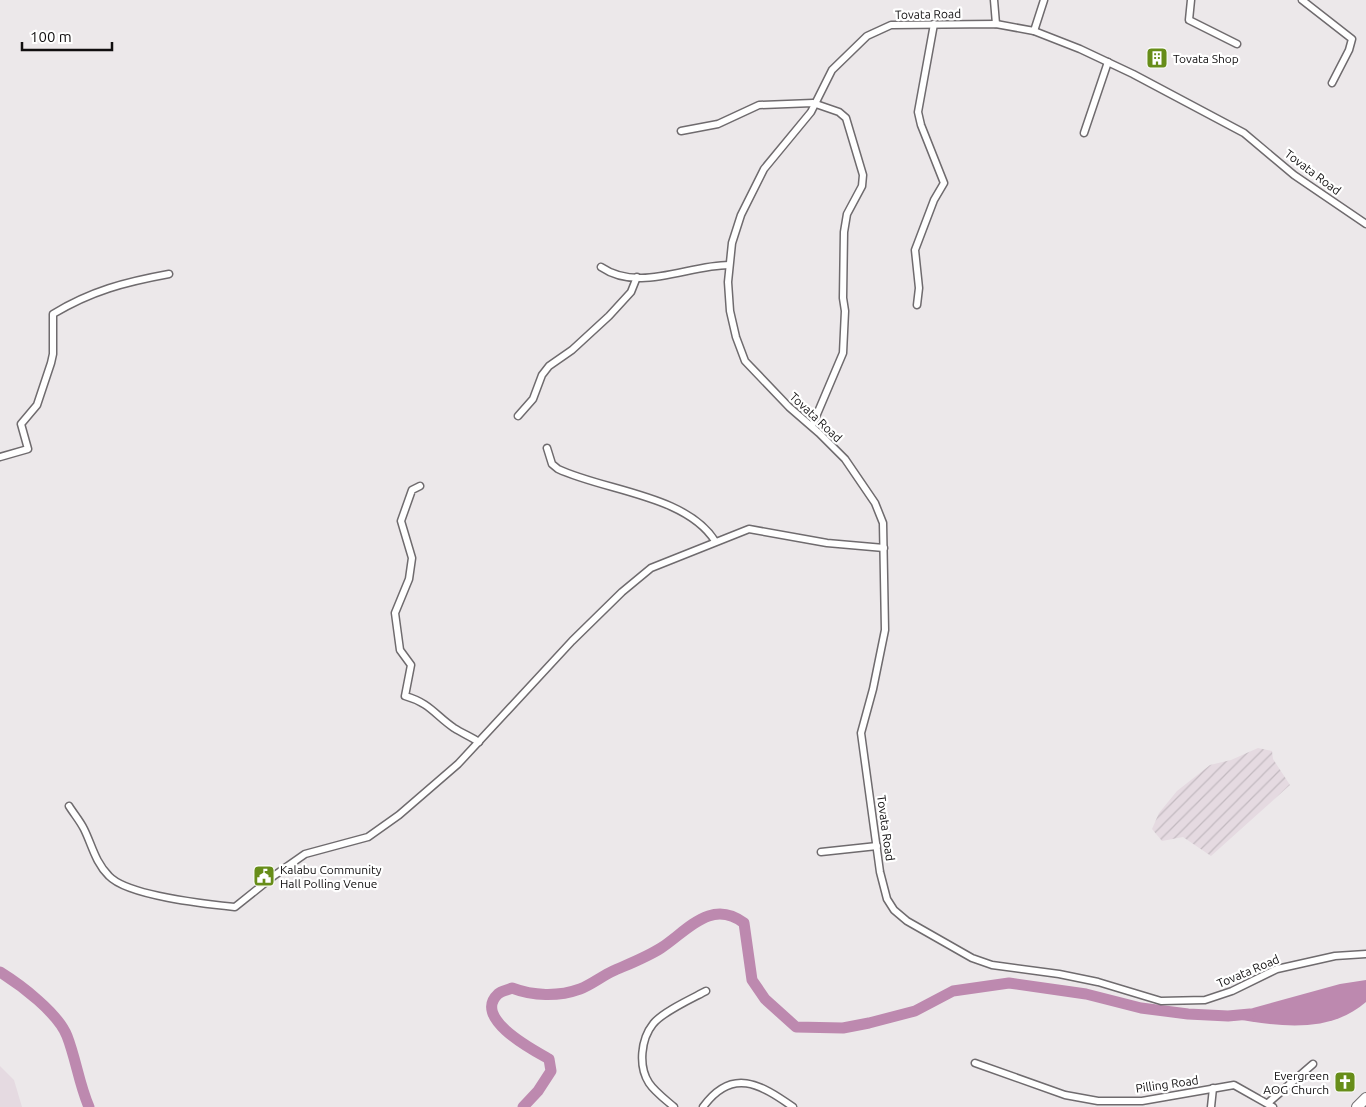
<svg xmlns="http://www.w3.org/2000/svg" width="1366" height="1107" font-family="Ubuntu,sans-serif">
  <defs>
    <pattern id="industrial-furrows" width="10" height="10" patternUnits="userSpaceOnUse" patternTransform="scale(1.25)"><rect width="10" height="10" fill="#e5dae1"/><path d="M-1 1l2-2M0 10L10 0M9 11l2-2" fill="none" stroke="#c3bac0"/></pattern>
  </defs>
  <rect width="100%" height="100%" fill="#ece8ea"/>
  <path fill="#e5dae1" d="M0,1066L14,1080L22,1107H0Z"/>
  <path fill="url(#industrial-furrows)" d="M1258,748L1272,751L1273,759L1290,785L1211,856L1183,837L1162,841L1152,829L1159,813L1177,791L1210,765L1231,760Z"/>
  <path fill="#bd89af" d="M1366,980V1002C1328,1035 1276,1026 1230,1018L1253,1008L1340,984Z"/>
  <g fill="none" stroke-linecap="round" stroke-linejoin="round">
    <g stroke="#bd89af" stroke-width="11">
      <path d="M0,972C21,985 58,1013 67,1036C76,1059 79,1084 89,1107"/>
      <path d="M523,1107L538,1091L551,1071L549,1059C533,1050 472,1018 498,994C501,991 508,990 512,988C533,996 558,997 580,989C591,985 602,976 613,971C629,964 647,957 661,948C687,931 711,898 744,923L752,980L765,999L796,1027L843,1028L869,1023L915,1011L953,991L1009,983L1086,994L1141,1008L1188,1014L1228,1016L1250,1014"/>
    </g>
    <g stroke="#6f6b6e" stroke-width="9">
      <g id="minor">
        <path d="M994,0L996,24"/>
        <path d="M1191,0L1189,20L1237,44"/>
        <path d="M1302,0L1352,39L1349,50L1332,83"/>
        <path d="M1034,31L1044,0"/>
        <path d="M681,131L718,124L759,105L813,103L839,112L846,118L863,175L862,186L847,214L844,232L843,298L845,311L843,353L812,426"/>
        <path d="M1084,133L1108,62"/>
        <path d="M1366,224L1294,175L1244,133L1133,74L1080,49L1034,31L996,24L891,25L867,36L832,70L811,112L764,169L741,215L732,243L728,282L730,311L736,337L745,361L789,407L819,433L845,459L875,503L883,523L885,630L873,689L861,733L880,872L887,899L894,910L907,921L972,958L992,965L1059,974L1098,982L1161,1001L1205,1000L1232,991L1277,969L1335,956L1366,954"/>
        <path d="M601,267C639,293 688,265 729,265"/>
        <path d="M917,305L919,288L915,250L934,200L944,183L921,125L918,112L934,24"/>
        <path d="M518,416L533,399L542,375L549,366L572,350L609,316L631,292L637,277"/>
        <path d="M547,448L552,464L558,469C605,491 686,495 715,541"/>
        <path d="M0,457L28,449L21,424L37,405L51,363L53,354V314C91,291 125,282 169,274"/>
        <path d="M420,486L412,490L401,521L412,558L409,579L395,613L400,650L411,665L405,696C430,703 435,715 454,728C462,733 471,737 479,742"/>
        <path d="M69,806C74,814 80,821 84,829C92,845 95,862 109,876C128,896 206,904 235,907L275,875L305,854L368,837L399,815L458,764L572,641L622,592L651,568L749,529L827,543L884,548"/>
        <path d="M821,852L877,846"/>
        <path d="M975,1063L1065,1095L1098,1101H1142L1234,1085L1273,1107"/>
        <path d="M1268,1103L1313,1064"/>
        <path d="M674,1107C666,1100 655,1092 649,1083C638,1066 641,1039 653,1024C662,1012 693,998 706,991"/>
        <path d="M703,1107C732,1067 760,1084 793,1107"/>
        <path d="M1211,1107L1213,1088"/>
      </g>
    </g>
    <g stroke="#6f6b6e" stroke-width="12">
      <path id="highway" d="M1357,1107L1366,1098"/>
    </g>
    <use href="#minor" stroke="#fff" stroke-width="6"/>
    <use href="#highway" stroke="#fff" stroke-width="10"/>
  </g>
  <defs>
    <g id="building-square" transform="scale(1.125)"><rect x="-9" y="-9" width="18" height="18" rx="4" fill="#678d19" stroke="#fff"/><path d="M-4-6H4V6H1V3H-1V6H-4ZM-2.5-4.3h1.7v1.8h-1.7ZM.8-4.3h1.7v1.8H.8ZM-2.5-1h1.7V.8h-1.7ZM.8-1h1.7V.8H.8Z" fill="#fff"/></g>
    <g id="civic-square" transform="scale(1.125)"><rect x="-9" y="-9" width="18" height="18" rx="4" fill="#678d19" stroke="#fff"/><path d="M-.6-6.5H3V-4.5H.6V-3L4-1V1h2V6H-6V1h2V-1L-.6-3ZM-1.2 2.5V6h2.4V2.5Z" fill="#fff"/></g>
    <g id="church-square" transform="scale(1.125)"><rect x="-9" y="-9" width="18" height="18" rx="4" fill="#678d19" stroke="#fff"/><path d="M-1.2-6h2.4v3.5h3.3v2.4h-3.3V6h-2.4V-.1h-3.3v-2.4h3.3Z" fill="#fff"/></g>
  </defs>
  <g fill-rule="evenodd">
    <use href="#building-square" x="1157" y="58"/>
    <use href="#civic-square" x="264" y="876"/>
    <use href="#church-square" x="1345" y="1082"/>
  </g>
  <g text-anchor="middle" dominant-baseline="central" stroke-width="4.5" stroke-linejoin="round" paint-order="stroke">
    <g font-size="12" fill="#100e0f" stroke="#fff">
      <text transform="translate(928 14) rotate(-1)">Tovata Road</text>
      <text transform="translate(1313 172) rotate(37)">Tovata Road</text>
      <text transform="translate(816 417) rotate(43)">Tovata Road</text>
      <text transform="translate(886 828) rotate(82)">Tovata Road</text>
      <text transform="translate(1248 971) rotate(-23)">Tovata Road</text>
      <text transform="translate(1167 1084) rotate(-8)">Pilling Road</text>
    </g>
    <g font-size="12" fill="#100e0f" stroke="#fff" text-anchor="start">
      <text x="1173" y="58">Tovata Shop</text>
      <text x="280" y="869">Kalabu Community<tspan x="280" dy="14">Hall Polling Venue</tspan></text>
      <text x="1329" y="1075" text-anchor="end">Evergreen<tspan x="1329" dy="14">AOG Church</tspan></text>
    </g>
  </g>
  <path d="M22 42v8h90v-8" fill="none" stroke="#100e0f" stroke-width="2.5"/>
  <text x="30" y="42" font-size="15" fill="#100e0f" stroke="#ffffff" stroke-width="4" paint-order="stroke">100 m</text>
</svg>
